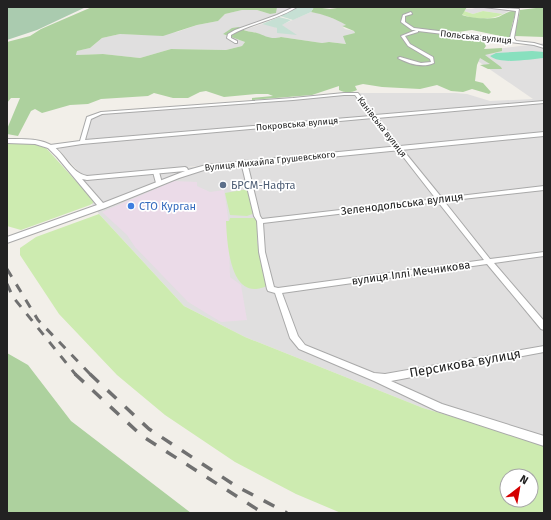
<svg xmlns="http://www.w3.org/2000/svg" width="551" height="520" font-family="'Fira Sans',sans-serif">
  <rect width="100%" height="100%" fill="#f2efe9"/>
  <g fill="#e0dfdf">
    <path d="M277,7H294L288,11L223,34L245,42L242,46L226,50L171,49L140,58L103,54L76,55L77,51L90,48L102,38L120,34L147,35L177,32L197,25L218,21L225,14L242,10H257L270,14Z"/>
    <path d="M478,7H482L509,11L503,14L483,11L473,14L464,11L466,9H472Z"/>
    <path d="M311,12L319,13L342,22L346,25L342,26L345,29L354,31L355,33L345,40L347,44L329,42L322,43L281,37L275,39L264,37L257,33L243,30L262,24L271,25L277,28V33L289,30L281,25Z"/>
    <path d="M544,43V132L114,174L544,135V444L423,408L245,337L184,306L99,214L74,178L94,175H84L78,171L59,150L65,143L79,142L86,118L96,113L361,93H456L467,94L490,101L533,99L466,53Z"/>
  </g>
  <path fill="#ebdbe8" d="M174,181L197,182V186L210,192L224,190L228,217L230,277L241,285L247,320L221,322L188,302L135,247L127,235L102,212Z"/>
  <g fill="#cdebb0" fill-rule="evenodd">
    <path d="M464,11L473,14L483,11L503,14C492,20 474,20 461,14Z"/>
    <path d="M7,142L34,144L46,148L94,201L93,203L90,205L21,230L7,226Z"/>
    <path d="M248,189L255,213L247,216L230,215L225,193Z"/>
    <path d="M99,214L184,306L245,337L423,408L544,444V513H341L296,494L235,462L165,415L117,375L59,314L20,255V248L36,237ZM507,476H531V500H507Z"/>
    <path d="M230,218H256L258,224L257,242L267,273L268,285C264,288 261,288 256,289C229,291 227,240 226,221H229Z"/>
  </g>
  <g fill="#add19e">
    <path d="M92,7H277L276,13L270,14L257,10H242L225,14L218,21L197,25L163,36L120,34L102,38L90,48L77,51L76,55L103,54L140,58L171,49L226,50L242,46L245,42L223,34L232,28L239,27C245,32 249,31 257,33C266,36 271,40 281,37L322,43L329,42L346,44L343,36L355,33L354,31L342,26L346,25C336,19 323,14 311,12L314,7L330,9L344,7H467L462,15C470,18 486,19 495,18C503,16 507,10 516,11L512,25L510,38L472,30L458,32L482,39L486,46L484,49L502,48V51L485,55L501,67L502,69H488L480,65L490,64L480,58L477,65L475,81L483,83L491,92L489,94L472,89L463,92L451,91L437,85L420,89L382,87L363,84L355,86L357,90C351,93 345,93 339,90V86L312,95L252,100V98L273,96L268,94H256L224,97L206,91L200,92L188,98H173L154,93L148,96L101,99L88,104L70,105L42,113L35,109L31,111L18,136L7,134V129L20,98H11L7,103V42L30,36L41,29Z"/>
    <path d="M544,7V37L515,36L516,24L518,21L520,10Z"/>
    <path d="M7,353L28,365L71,421L191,513H7Z"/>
  </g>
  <g fill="#c6e0d4">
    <path d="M298,7H314L311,12L293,20L280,16Z"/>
    <path d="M279,17L291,20L282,25L297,35L277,33V28L262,24Z"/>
  </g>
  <path fill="#aacbaf" d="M7,7H86L37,30L7,40Z"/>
  <path fill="#88e0be" d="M532,51L544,52V58C530,59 501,65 490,56L496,53Z"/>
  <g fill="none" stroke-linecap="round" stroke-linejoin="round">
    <g stroke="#a9a9a9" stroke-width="2">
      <g id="minor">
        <path d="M294,7H297C277,20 252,23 231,35V38L237,41V43H235L227,38L228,34L235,30L277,15Z"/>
        <path d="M484,7L519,9L514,38L516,41L534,43L544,46V48L534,45L418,31V32L405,36L410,44L433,57L434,63C423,68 409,64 398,58L400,57L421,63L431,62L430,59L408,46L401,36L416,30H412L401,22L403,15L411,12L412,14L405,16V22L414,28L512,40L510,38C512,28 515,20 516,11Z"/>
        <path d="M344,93H358L375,115L544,101V103L377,118L442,198L544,186V190L444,201L490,259L544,252V256L494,263L544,321V330L541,329L487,264L282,293L298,336L305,345L374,373L385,374L544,346V352L391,381L442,404L544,436V446L437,411L374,381L299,349L290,338L275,293L268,291L267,289L259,252L257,221L254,216L241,162L244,160L247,162L260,216L262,219L436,199L373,118L82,144L50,149L47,147L50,145L80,141L87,117L101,112L293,98ZM344,95H355L371,116L85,140L91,119L102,114L293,100ZM438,202L484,260L278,288L274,287L265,252L263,223Z"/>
        <path d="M156,170L159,172L162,183L161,184L159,185L156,183L153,172Z"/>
      </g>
    </g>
    <g stroke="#a9a9a9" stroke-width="2">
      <path id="tertiary" d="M544,132V136L207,169L179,178L105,208L7,243V237L97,205L57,157L48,148L35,144L7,143V139C22,139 40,138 53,146C66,155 70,172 87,176L185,167L187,168L188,170L206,165ZM185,171L103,203L82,179L87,180Z"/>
    </g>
    <use href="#minor" fill="#fff" fill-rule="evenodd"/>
    <use href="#tertiary" fill="#fff" fill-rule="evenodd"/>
    <g stroke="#707070" stroke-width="3" stroke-dasharray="9 9" stroke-linecap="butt">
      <path d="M7,269L38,320L91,375"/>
      <path d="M7,284L13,297L76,375"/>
    </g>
    <g stroke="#707070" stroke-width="3.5" stroke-dasharray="12 12" stroke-linecap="butt">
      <path d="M75,374L142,436L263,513"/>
      <path d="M90,374L149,429L236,486L287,513"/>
    </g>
  </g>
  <circle fill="#5c6f8a" stroke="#fff" stroke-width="1.5" cx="223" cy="185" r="4"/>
  <circle fill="#3f7fe0" stroke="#fff" stroke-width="1.5" cx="131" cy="206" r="4"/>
  <g text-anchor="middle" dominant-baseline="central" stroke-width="3.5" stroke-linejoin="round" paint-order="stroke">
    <g font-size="9" fill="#222" stroke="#fff">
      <text transform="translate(476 37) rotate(6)">Польська вулиця</text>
      <text transform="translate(297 124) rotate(-5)">Покровська вулиця</text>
      <text transform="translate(382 127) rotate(52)">Канівська вулиця</text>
      <text transform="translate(270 161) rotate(-6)">Вулиця Михайла Грушевського</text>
    </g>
    <g font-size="11" fill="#4e5e75" stroke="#fff" text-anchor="start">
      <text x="231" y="185">БРСМ-Нафта</text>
    </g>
    <g font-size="11" fill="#222" stroke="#fff">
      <text transform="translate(402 204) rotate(-7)">Зеленодольська вулиця</text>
      <text transform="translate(411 273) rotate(-8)">вулиця Іллі Мечникова</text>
    </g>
    <g font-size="11" fill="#366cbe" stroke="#fff" text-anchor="start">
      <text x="139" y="206">СТО Курган</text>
    </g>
    <g font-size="13" fill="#222" stroke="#fff">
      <text transform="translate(465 363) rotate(-10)">Персикова вулиця</text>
    </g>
  </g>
  <rect width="551" height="520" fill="none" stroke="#222222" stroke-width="16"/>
  <g transform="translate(519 488) rotate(31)"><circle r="19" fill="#ffffff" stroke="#a7a7a7"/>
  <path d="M0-3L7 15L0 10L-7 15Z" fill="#d40000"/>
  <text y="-6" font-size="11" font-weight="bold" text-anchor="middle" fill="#222222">N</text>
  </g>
</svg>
